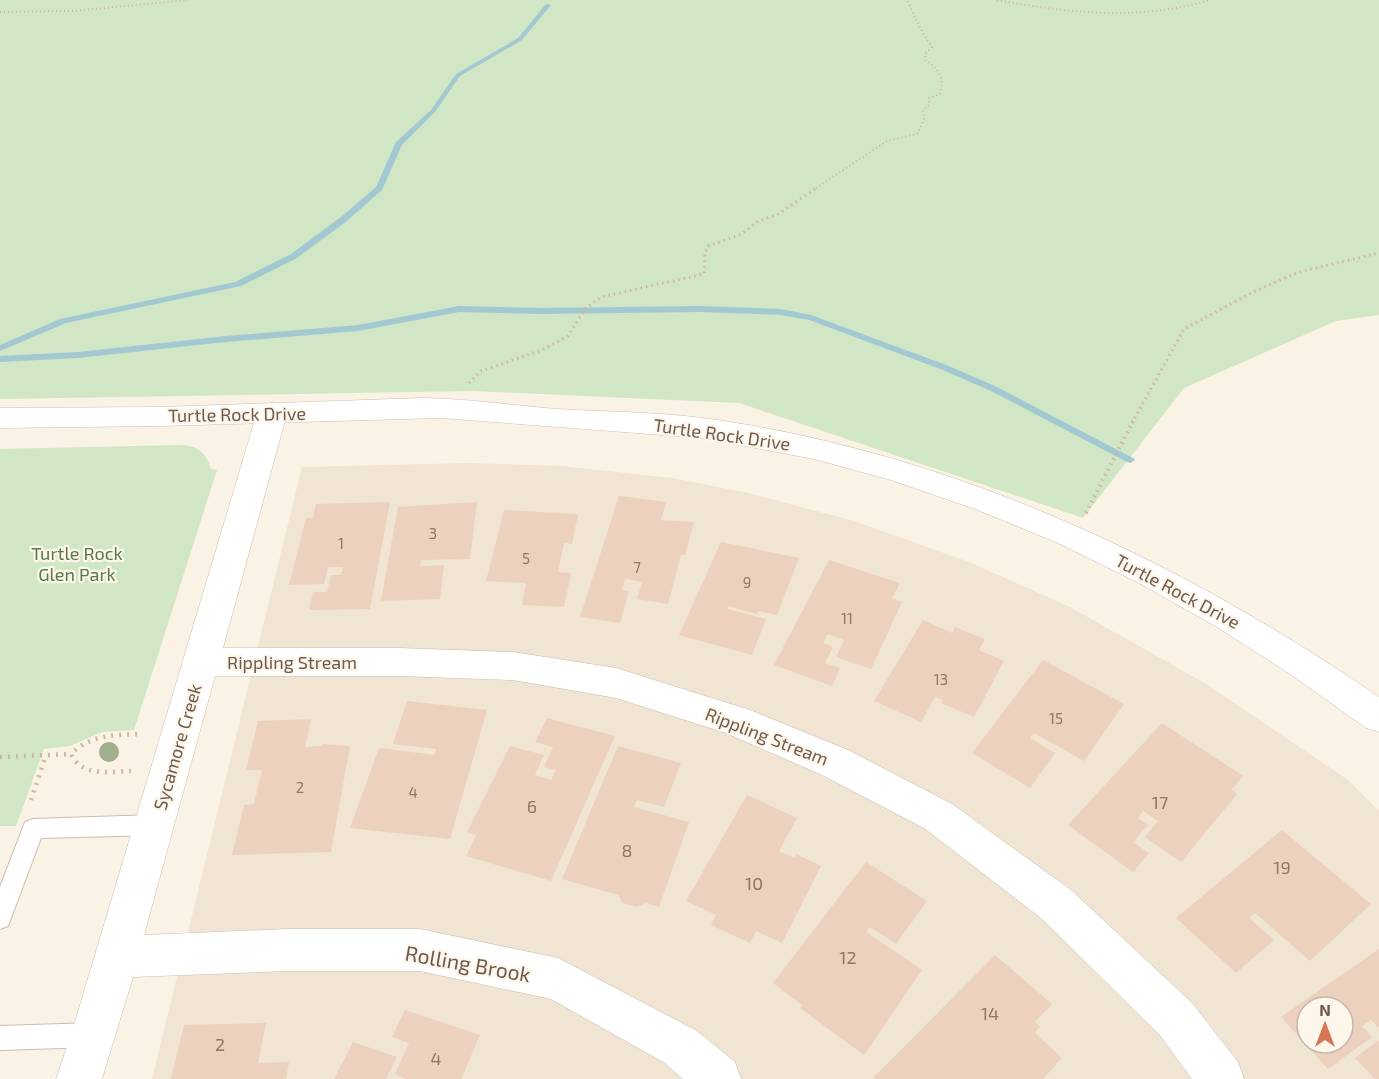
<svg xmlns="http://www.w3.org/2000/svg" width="1379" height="1079" font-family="'Exo 2',sans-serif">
  <rect width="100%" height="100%" fill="#faf2e4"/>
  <path fill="#f0e4d3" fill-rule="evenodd" d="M469,463L560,466L672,478L748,493L854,521L969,562L1070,607L1206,684L1348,780L1379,811V1079H152L302,467ZM1307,1007H1343V1043H1307Z"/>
  <g fill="#d1e6c4">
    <path d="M0,0H1379V315L1336,321L1184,388L1083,518L739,403L472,391L0,399Z"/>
    <path d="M180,445C198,446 206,452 211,469L217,470L134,730L102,732L70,746L44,749L16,826H0V449Z"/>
  </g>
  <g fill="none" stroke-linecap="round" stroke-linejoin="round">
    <g fill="#a2c9d2" fill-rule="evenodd">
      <path d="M546,4L551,5L522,40L460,76L435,112L402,145L382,190L347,221L297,258L241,286L66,323L0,351V345L60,319L235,282L291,254L341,217L376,187L396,142L431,110L456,74L518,38Z"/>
      <path d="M459,306L541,308L700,306L781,309L811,315L949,366L997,387L1133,458L1135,460L1130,463L1127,462L991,391L943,370L809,320L781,315L700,312L541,314L459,312L358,331L226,342L78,358L0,362V356L78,352L226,336L358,325Z"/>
    </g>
  </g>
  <g fill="#ecd1be" fill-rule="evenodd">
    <path d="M619,496L666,502L661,520L694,522L685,555H681L668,604L637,599L642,582L625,579L622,590L629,591L620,623L580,617Z"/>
    <path d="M390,502L370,609L309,610L313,592H327L331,575H341L343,567H328L324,584L289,585L306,518H313L316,504Z"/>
    <path d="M477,502L470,559L421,560L420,566L444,565L440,599L381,601L398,507Z"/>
    <path d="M504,510L578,514L572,544L564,543L558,572L571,573L564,607L522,605L526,583L486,581Z"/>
    <path d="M721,542L799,558L777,615L758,611L757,614L729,606L727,609L766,619L752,655L679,635Z"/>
    <path d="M829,560L900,583L892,598L902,602L871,669L836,657L844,640L828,634L823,643L833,647L825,663L840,668L832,686L774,665Z"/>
    <path d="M923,620L952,633L955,627L985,639L979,650L1004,661L974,717L941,703L943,700L935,697L921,722L874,701Z"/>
    <path d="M1043,660L1124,704L1084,761L1034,733L1030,738L1055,753L1030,788L972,753Z"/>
    <path d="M407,701L487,710L450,839L350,828L379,748L435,755L436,749L393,744Z"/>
    <path d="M547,718L615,736L551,881L466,856L476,835L467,832L510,746L544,755L535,775L551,780L556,770L544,767L553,747L535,742Z"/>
    <path d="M311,719L305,747L321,746L323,744L350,746L331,852L232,855L244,805L254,804L262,770H246L258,721Z"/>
    <path d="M1162,723L1243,776L1231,790L1237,794L1181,862L1145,837L1158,821L1143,811L1138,818L1148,825L1133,842L1149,853L1133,872L1068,825Z"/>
    <path d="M618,746L681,763L664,807L637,800L634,807L689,822L659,907L646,903L637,907L622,903L618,895L562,879Z"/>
    <path d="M747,795L797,818L779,851L795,858L796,854L821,866L782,943L756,931L750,943L711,925L716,915L686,901Z"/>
    <path d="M1282,830L1371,904L1310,961L1255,913L1249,918L1274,940L1236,973L1176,918Z"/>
    <path d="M866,862L927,901L896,944L870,927L866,932L922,970L864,1055L800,1008L802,1005L773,983Z"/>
    <path d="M1379,949V1028L1371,1020L1362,1026L1372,1037L1328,1069L1281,1017ZM1307,1007H1343V1043H1307Z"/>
    <path d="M995,955L1052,1004L1035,1022L1040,1026L1035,1033L1062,1058L1043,1079H875L874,1077Z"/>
    <path d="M405,1010L480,1035L461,1079H406L395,1074L409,1043L392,1037Z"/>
    <path d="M266,1023L258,1063L289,1062L286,1079H171L184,1025Z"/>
    <path d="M1379,1040V1079H1375L1355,1058Z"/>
    <path d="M353,1042L397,1057L386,1079H334Z"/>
  </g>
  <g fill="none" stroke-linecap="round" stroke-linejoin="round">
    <g stroke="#ccbcae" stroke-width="2">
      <g id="lane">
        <path d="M154,815L162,818L165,825L162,832L154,835L41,838L8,926L0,929V887L25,822L33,819Z"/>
        <path d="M94,1023L103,1026L106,1035L103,1044L94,1047L0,1050V1026Z"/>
      </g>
    </g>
    <g stroke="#ccbcae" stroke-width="1">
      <path id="street" d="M272,403L283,406L287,413L223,648H399L513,652L616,668L750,710L848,750L952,804L1071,890L1191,1002L1238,1062L1244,1079H1192L1159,1034L1041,918L924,828L820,774L726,733L616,698L513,680L399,676H215L144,935L288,929H420L558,958L697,1031L735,1062L741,1079H683L665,1063L551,999L420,971H288L133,977L102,1079H56L71,1035L257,413L261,406Z"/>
    </g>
    <g stroke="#cebcac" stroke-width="1">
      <path id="secondary" d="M423,398C468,399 512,405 556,409C612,412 669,412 724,421C963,458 1182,562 1379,697V732L1366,728L1293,676L1217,627L1139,583L1058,543L975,509L891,480L814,459L702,438L441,418L160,426L0,428V408L160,407Z"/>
    </g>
    <g stroke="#d1b5a2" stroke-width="2" stroke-dasharray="1 3" stroke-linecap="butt">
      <path d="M997,0C1068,13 1140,21 1210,0"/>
      <path d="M0,12L72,11L188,0"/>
      <path d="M816,188L887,141L917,134L924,119L923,110L929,105V98L940,94C945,78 939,68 925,60V54L932,47C921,32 915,17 907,0"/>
    </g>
    <g stroke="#d1b5a2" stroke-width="3" stroke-dasharray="1.5 4" stroke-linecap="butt">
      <path d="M469,383L481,371L542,350L568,336L585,309L601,297L704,274L705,253L708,246L742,234L757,222L778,214L818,187"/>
      <path d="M1132,423L1184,329L1253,292L1299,272L1379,253"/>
    </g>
    <path stroke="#d1b5a2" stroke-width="4" stroke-dasharray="1.5 4.5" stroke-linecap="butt" d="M1086,513L1133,421"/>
    <g stroke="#d1b5a2" stroke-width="4.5" stroke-dasharray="2 6" stroke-linecap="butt">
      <path d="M0,757L71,754"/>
      <path d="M131,771C110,772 81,777 71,754C91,734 115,735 142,734"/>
      <path d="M31,800L46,755"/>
    </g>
    <use href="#lane" fill="#fff" fill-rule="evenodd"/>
    <use href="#street" fill="#fff" fill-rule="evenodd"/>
    <use href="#secondary" fill="#fff" fill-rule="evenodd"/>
  </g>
  <circle fill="#a0b08e" cx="109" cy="752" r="10"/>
  <g text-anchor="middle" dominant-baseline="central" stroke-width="4.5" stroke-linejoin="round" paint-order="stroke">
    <g font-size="15" fill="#8e7768">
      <text x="433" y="533">3</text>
      <text x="341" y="543">1</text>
      <text x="526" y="558">5</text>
      <text x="637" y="567">7</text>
      <text x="747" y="582">9</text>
      <text x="847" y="618">11</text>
      <text x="941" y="679">13</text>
      <text x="1056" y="718">15</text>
      <text x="300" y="787">2</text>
      <text x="413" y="792">4</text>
    </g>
    <g font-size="18" fill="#6f594c" stroke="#fdf6ea">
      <text transform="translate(237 414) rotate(-1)">Turtle Rock Drive</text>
      <text transform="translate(722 434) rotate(8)">Turtle Rock Drive</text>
      <text transform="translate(1178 591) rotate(28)">Turtle Rock Drive</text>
      <text x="292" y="662">Rippling Stream</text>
      <text transform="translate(767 736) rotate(21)">Rippling Stream</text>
      <text transform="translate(177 747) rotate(-74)">Sycamore Creek</text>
    </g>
    <g font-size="18" fill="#567a48" stroke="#fdf6ea">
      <text x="77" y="553">Turtle Rock<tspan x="77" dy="21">Glen Park</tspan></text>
    </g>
    <g font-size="18" fill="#8e7768">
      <text x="1160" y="802">17</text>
      <text x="532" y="806">6</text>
      <text x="627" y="850">8</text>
      <text x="1282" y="867">19</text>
      <text x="754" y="883">10</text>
      <text x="848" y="957">12</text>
      <text x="990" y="1013">14</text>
      <text x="220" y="1044">2</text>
      <text x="436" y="1058">4</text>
    </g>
    <g font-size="21" fill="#6f594c" stroke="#fdf6ea">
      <text transform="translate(468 963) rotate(10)">Rolling Brook</text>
    </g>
  </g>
  <g transform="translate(1325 1025)"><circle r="28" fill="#fdf6ea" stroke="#c4b7ab" stroke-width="1.5"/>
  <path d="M0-4.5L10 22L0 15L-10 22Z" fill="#d87555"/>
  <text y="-9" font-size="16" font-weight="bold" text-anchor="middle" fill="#6f594c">N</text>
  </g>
</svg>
